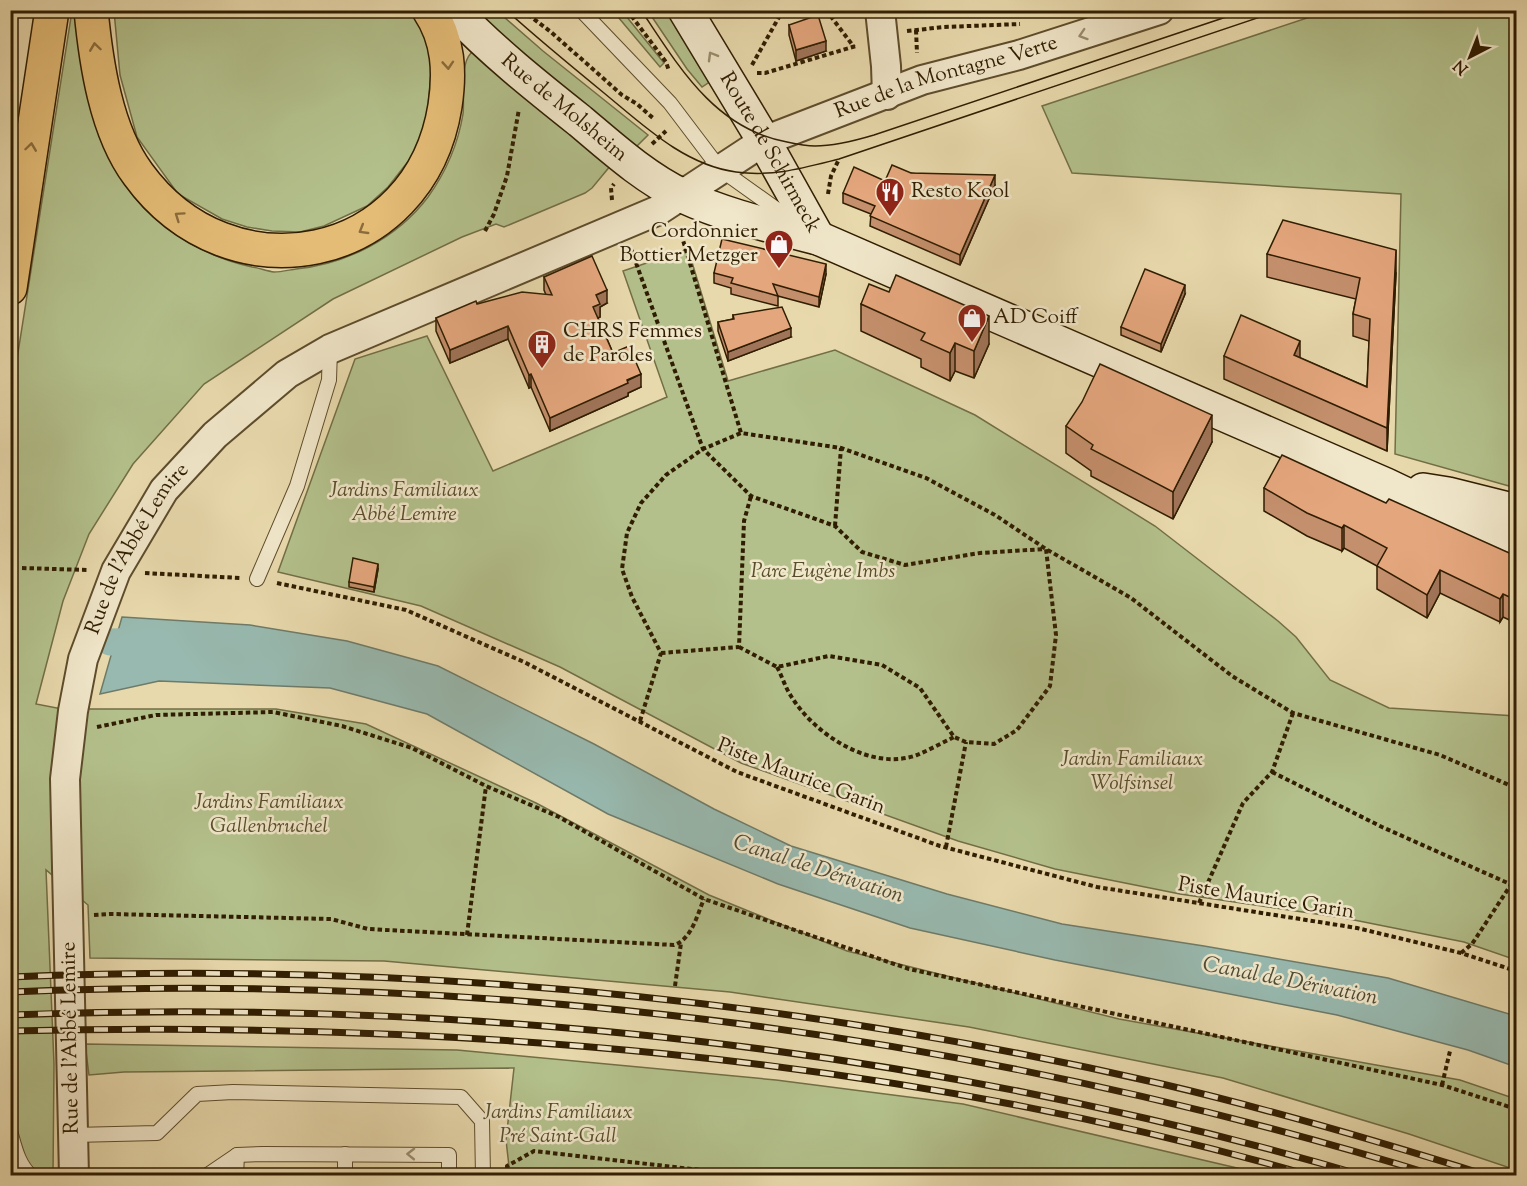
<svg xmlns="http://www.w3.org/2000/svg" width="1527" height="1186" font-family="'Sorts Mill Goudy',serif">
  <rect width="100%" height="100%" fill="#e8d9ac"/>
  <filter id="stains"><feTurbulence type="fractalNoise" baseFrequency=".00333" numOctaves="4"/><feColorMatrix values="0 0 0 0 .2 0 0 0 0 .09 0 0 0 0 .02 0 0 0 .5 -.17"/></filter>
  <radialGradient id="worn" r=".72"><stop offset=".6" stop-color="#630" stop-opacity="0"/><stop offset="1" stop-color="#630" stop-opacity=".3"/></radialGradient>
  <g fill="#b3c08b" stroke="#726e46" stroke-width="1.5">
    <path d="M72,11H75C84,46 94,81 103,116C107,132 109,149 115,164C137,218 197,255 252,267C259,268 267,271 274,272C281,272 289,270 296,269C347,264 397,238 428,197C446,172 458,144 463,114C465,96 459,66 471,53H474L611,165L592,188L585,193L504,227L496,224L462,237L333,299L204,384L133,464L89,534L63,601L36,704L62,709H276L366,724L536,803L709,895L847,951L1119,1019L1460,1080L1516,1099V1170L1409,1134L1223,1078L969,1027L730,992L384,961L90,958L88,905L46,870L54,1064L53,1175H11V397Z"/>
    <path d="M114,11H418L432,60L426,130L414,154L388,187L367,206L324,226L300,232L272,231L247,227L222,219L178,194L137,137L120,75Z"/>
    <path d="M469,11H497L543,51L648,135L636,147Z"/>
    <path d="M613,11H622L664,63L660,67Z"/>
    <path d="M648,11H671L714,79L702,87L687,69Z"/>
    <path d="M1328,11H1516V488L1395,454L1401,194L1072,173L1042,106Z"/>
    <path d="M688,249L728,381L835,350L975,415L1155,526L1278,621L1296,637L1330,680L1389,708L1516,716V960L1464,942L1344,918L1180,894L1055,869L958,841L741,763L560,667L421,606L278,572L355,359L427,336L493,471L667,397L623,271Z"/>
    <path d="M85,1044L457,1050L776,1080L963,1104L1267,1175H510L506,1140L514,1068L124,1072L89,1075Z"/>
    <path d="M130,1170L192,1172L187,1175L130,1176Z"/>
  </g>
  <path fill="#98b9af" stroke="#6e7b69" stroke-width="1.5" d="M122,617L250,625L347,641L438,666L594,744L714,809L791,846L947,894L1062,924L1204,946L1388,978L1516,1016V1067L1468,1050L1337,1015L1055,960L910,928L778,884L608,814L427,714L330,688L159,681L100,694Z"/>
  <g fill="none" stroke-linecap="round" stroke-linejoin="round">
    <path stroke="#98b9af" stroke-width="27" d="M110,642L152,641"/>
    <g stroke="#5e4c2c" stroke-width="16">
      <g id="service">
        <path d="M581,10L670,103L720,169L793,221"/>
        <path d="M257,579L297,486L329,380L330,349"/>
        <path d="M10,1131C15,1148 18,1164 31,1176"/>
        <path d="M73,1135L157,1133L197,1094L233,1092L461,1097L482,1121L483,1176"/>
        <path d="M206,1176L237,1155L263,1154L449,1155V1176"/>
        <path d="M236,1176L237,1155"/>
        <path d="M345,1176V1154"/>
      </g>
    </g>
    <g stroke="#5e4c2c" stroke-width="32">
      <g id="minor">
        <path d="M880,10L886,66L887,95"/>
        <path id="s1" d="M74,1176L65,779L73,711L83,659L116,571L164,490L215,435L287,374L330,349L659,210L764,141L922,80L1019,55L1159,10"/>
      </g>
    </g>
    <g stroke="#301d01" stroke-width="36">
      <g id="secondary">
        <path id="s2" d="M453,10C492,51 536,86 580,121C612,148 645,178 683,196C726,216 772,226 818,238L1386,485L1516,547"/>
        <path id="s3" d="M685,10L761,136L818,238"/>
        <path d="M1423,490L1448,494L1516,511"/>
      </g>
    </g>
    <g stroke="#301d01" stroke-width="36">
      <g id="trunk">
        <path d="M91,10C96,63 106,131 138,174C230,301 420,264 445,106C450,73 449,40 429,10"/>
        <path d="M10,288L52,10"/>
      </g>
    </g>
    <g stroke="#301d01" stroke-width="4" stroke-dasharray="4.5 3" stroke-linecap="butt">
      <path d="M522,10L551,32L622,95L637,104L653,118"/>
      <path d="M627,10L666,62L669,71"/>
      <path d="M826,10L854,47"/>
      <path d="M916,30L917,53"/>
      <path d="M907,31L944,27L1020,24"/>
      <path d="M752,65L783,10"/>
      <path d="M757,73H765L856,46"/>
      <path d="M652,144L666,131"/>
      <path d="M828,194L831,176L839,159"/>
      <path d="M612,200L611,188L614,184"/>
      <path d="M679,227L741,433"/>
      <path d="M485,231L494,214L507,176L519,109"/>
      <path d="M631,249L703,449L751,496L835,526L862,552L905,565L980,553L1045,549"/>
      <path d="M835,526L841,448"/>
      <path d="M22,568L87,570"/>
      <path d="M145,573L240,578"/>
      <path d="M277,583L406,610L524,662L737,772L940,846L1097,887L1357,928L1461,953L1516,971"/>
      <path d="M739,647L777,667L829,656L882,665L920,688L954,737L966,742L994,744L1017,730L1050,686L1056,635L1046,549"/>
      <path d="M661,653L739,647L744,521L751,496"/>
      <path d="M777,667C782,676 785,687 791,696C814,734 871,772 917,755C929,750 942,743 954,737"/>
      <path d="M640,721L661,653L632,597L622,569L627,533L641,503L666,475L703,449L741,433L841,448L926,478L995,515L1046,549L1131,598L1232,676L1293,713L1440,755L1516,788"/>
      <path d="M97,727L156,715L273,712L342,726L412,748L486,786L559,817L704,899L909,969L1442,1085L1516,1109"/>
      <path d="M1272,772L1382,827L1510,884"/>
      <path d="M946,847L966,742"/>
      <path d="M1199,903L1243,803L1272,772L1293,713"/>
      <path d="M94,915L111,914L331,919L368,929L674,945C692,939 697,915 704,899"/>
      <path d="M467,935L486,786"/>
      <path d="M1461,953L1472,944L1516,877"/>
      <path d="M675,986L681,943"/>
      <path d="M1442,1085L1450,1051"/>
      <path d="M507,1176V1166L534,1151L753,1176"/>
    </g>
    <use href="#service" stroke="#f0e6c9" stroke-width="14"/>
    <use href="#minor" stroke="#f0e6c9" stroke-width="28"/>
    <use href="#secondary" stroke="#f0e6c9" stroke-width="33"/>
    <use href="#trunk" stroke="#e4bc76" stroke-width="33"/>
    <g stroke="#301d01" stroke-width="1.5">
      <path d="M506,10C538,39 571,66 604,93C643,125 684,165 736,172C773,177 803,168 839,159L1281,10"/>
      <path d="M641,10C679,67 715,129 787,142C796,144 806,146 815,146C835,146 854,141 874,135L1247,10"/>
    </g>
    <g stroke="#301d01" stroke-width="7">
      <g id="rail">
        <path d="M10,977C398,961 785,997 1162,1084C1272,1110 1381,1142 1489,1176"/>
        <path d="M10,992C495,972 974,1033 1437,1176"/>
        <path d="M10,1015C465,998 928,1047 1365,1176"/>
        <path d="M10,1031C447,1021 891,1054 1312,1176"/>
      </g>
    </g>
    <use href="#rail" stroke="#f0e6c9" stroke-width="4.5" stroke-dasharray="14" stroke-linecap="butt"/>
  </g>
  <g fill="#c48f6c" stroke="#301d01" stroke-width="1.5">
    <path d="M789,25L826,51L796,61L789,35Z"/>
    <path d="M911,173L995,185L960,265L870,226L871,214L843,203V193Z"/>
    <path d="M1267,254L1396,273L1387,451L1224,379V356L1300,358L1367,387L1369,341L1353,336V314L1356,299L1267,277Z"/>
    <path d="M714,273L826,274L819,307L778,296V306L731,294V288L714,283Z"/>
    <path d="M544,277L607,303L600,307V317L598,318L613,353L641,387L628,393V396L550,431L531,387L529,388L508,339L450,363L436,331V318L546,295L544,290Z"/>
    <path d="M1185,294L1161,352L1121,335V327Z"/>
    <path d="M861,304L989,344L974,378L955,371L950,381L921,367V359L861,331Z"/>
    <path d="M733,315L791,337L728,361L718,331V322L733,319Z"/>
    <path d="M1066,426L1212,442L1173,519L1091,476V471L1066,453Z"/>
    <path d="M1264,488L1386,503L1516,556V623L1503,617L1500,622L1440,593L1427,618L1377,589V566L1344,548L1342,551L1307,536L1264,511Z"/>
    <path d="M378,569L374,592L349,587V582Z"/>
  </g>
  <g fill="#a07458" stroke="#301d01" stroke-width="1.5">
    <path d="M1062,10H1072L1062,14Z"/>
    <path d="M826,41V51L796,61V50Z"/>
    <path d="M995,175V185L960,265V255Z"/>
    <path d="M1396,250V273L1387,451V428Z"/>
    <path d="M826,264V274L819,307V297Z"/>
    <path d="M1185,285V294L1161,352V344Z"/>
    <path d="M607,290V303L600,307V317L593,320V307L596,295Z"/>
    <path d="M989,316V344L974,378V351Z"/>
    <path d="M508,326V339L450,363V350Z"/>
    <path d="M791,328V337L728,361V352Z"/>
    <path d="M1300,341V363L1294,355Z"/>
    <path d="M955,343V371L950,381V353Z"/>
    <path d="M531,374V387L529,388V375Z"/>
    <path d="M641,374V387L628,393V396L550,431V418Z"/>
    <path d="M1212,415V442L1173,519V492Z"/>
    <path d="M1344,525V548L1342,551V528Z"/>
    <path d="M378,564V569L374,592V587Z"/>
    <path d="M1440,570V593L1427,618V595Z"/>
    <path d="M1503,594V617L1500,622V599Z"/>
  </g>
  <g fill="#e4a67d" stroke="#301d01" stroke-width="1.5">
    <path d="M818,15L826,41L796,50L789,25Z"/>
    <path d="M892,165L911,173L995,175L960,255L870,216L875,206L843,193L854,167L885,181Z"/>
    <path d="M1283,220L1396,250L1387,428L1224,356L1241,315L1300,341L1294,355L1367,387L1370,319L1353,314L1360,278L1267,254Z"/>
    <path d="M722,239L826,264L819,297L773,284L778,296L731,283L733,278L714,273Z"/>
    <path d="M592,256L607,290L596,295L600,304L593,307L613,353L629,346L641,374L627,380L628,383L550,418L531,374L529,375L508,326L450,350L436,318L476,301L477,304L522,292L552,295L544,277Z"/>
    <path d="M1145,269L1185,285L1161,344L1121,327Z"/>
    <path d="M896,275L989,316L974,351L955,343L950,353L921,340L925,333L861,304L869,284L889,292Z"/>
    <path d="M782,307L791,328L728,352L718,322L734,319L733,315Z"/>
    <path d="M1100,364L1212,415L1173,492L1091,449L1093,445L1066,426L1082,402Z"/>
    <path d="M1282,455L1386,503L1389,499L1516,556V600L1503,594L1500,599L1440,570L1427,595L1377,566L1387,548L1344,525L1342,528L1307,513L1264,488Z"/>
    <path d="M353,558L378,564L374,587L349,582Z"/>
  </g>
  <defs><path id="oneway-chevron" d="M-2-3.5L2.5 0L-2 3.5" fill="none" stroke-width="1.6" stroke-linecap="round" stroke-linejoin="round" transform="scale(1.5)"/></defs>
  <g stroke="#9a8c6f">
    <use href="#oneway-chevron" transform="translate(1083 35) rotate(162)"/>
    <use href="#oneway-chevron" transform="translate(712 56) rotate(-120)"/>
    <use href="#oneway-chevron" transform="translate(411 1154) rotate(-179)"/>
  </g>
  <g stroke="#8a6c3c">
    <use href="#oneway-chevron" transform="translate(95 47) rotate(-98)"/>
    <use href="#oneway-chevron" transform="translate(448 65) rotate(86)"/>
    <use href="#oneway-chevron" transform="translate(31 147) rotate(-82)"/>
    <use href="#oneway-chevron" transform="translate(179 216) rotate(-145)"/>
    <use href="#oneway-chevron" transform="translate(363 230) rotate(149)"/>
  </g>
  <defs>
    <g id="restaurant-pin" transform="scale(1.5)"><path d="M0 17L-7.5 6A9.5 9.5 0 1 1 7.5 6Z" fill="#8f2418" stroke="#f0e6c9"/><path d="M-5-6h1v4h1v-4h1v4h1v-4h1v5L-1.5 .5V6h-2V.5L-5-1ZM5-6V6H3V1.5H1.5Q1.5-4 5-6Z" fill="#fff"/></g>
    <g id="shop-pin" transform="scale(1.5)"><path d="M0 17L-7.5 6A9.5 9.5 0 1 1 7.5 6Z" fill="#8f2418" stroke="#f0e6c9"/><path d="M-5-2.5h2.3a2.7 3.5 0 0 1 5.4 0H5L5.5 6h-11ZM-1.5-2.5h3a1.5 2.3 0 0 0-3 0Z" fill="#fff"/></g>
    <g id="building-pin" transform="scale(1.5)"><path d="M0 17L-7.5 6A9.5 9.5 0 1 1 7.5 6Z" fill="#8f2418" stroke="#f0e6c9"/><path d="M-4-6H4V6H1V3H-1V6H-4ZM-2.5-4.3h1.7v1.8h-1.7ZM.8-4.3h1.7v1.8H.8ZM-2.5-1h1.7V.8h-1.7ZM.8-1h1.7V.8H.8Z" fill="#fff"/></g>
  </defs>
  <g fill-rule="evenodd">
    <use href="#restaurant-pin" x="890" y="192"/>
    <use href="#shop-pin" x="779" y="244"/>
    <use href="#shop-pin" x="972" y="318"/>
    <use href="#building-pin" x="542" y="344"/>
  </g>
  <g text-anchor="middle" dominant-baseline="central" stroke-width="5" stroke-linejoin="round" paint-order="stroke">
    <g font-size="21" fill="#301d01" stroke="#f0e6c9">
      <text stroke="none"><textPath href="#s1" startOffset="1602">Rue de la Montagne Verte</textPath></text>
      <text stroke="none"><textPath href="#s2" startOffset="148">Rue de Molsheim</textPath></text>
      <text stroke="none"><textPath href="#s3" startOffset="166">Route de Schirmeck</textPath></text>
      <text stroke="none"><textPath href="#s1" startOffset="642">Rue de l'Abbé Lemire</textPath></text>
      <text transform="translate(801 777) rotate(21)">Piste Maurice Garin</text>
      <text transform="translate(1266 899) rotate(9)">Piste Maurice Garin</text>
      <text transform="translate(71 1038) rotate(-91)">Rue de l'Abbé Lemire</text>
    </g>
    <g font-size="21" fill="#301d01" stroke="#f0e6c9" text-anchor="start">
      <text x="911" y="192">Resto Kool</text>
      <text x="758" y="232" text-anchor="end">Cordonnier<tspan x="758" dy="24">Bottier Metzger</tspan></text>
      <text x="993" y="318">AD Coiff</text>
      <text x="563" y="332">CHRS Femmes<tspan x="563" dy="24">de Paroles</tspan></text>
    </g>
    <g font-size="21" font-style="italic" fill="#574e2a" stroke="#f0e6c9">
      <text x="404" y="491">Jardins Familiaux<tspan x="404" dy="24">Abbé Lemire</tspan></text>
      <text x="823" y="572">Parc Eugène Imbs</text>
      <text x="1132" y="760">Jardin Familiaux<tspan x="1132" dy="24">Wolfsinsel</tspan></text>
      <text x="269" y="803">Jardins Familiaux<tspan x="269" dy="24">Gallenbruchel</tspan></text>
      <text x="558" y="1113">Jardins Familiaux<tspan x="558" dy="24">Pré Saint-Gall</tspan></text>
    </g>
    <g font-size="22" font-style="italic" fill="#4f4c35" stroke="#f0e6c9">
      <text transform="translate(818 870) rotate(18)">Canal de Dérivation</text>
      <text transform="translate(1290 982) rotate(11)">Canal de Dérivation</text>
    </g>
  </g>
  <rect width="1527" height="1186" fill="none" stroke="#e8d9ac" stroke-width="36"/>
  <rect x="12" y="12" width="1503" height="1162" fill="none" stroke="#301d01" stroke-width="3"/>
  <rect x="18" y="18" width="1491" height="1150" fill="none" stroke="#301d01" stroke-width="1.5"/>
  <g transform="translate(1470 57) rotate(222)" stroke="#f0e6c9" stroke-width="4.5" paint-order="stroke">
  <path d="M0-4.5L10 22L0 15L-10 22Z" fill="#301d01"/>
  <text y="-9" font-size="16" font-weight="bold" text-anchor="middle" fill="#301d01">N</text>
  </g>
  <rect width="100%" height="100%" filter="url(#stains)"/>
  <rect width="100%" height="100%" fill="url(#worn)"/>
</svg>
